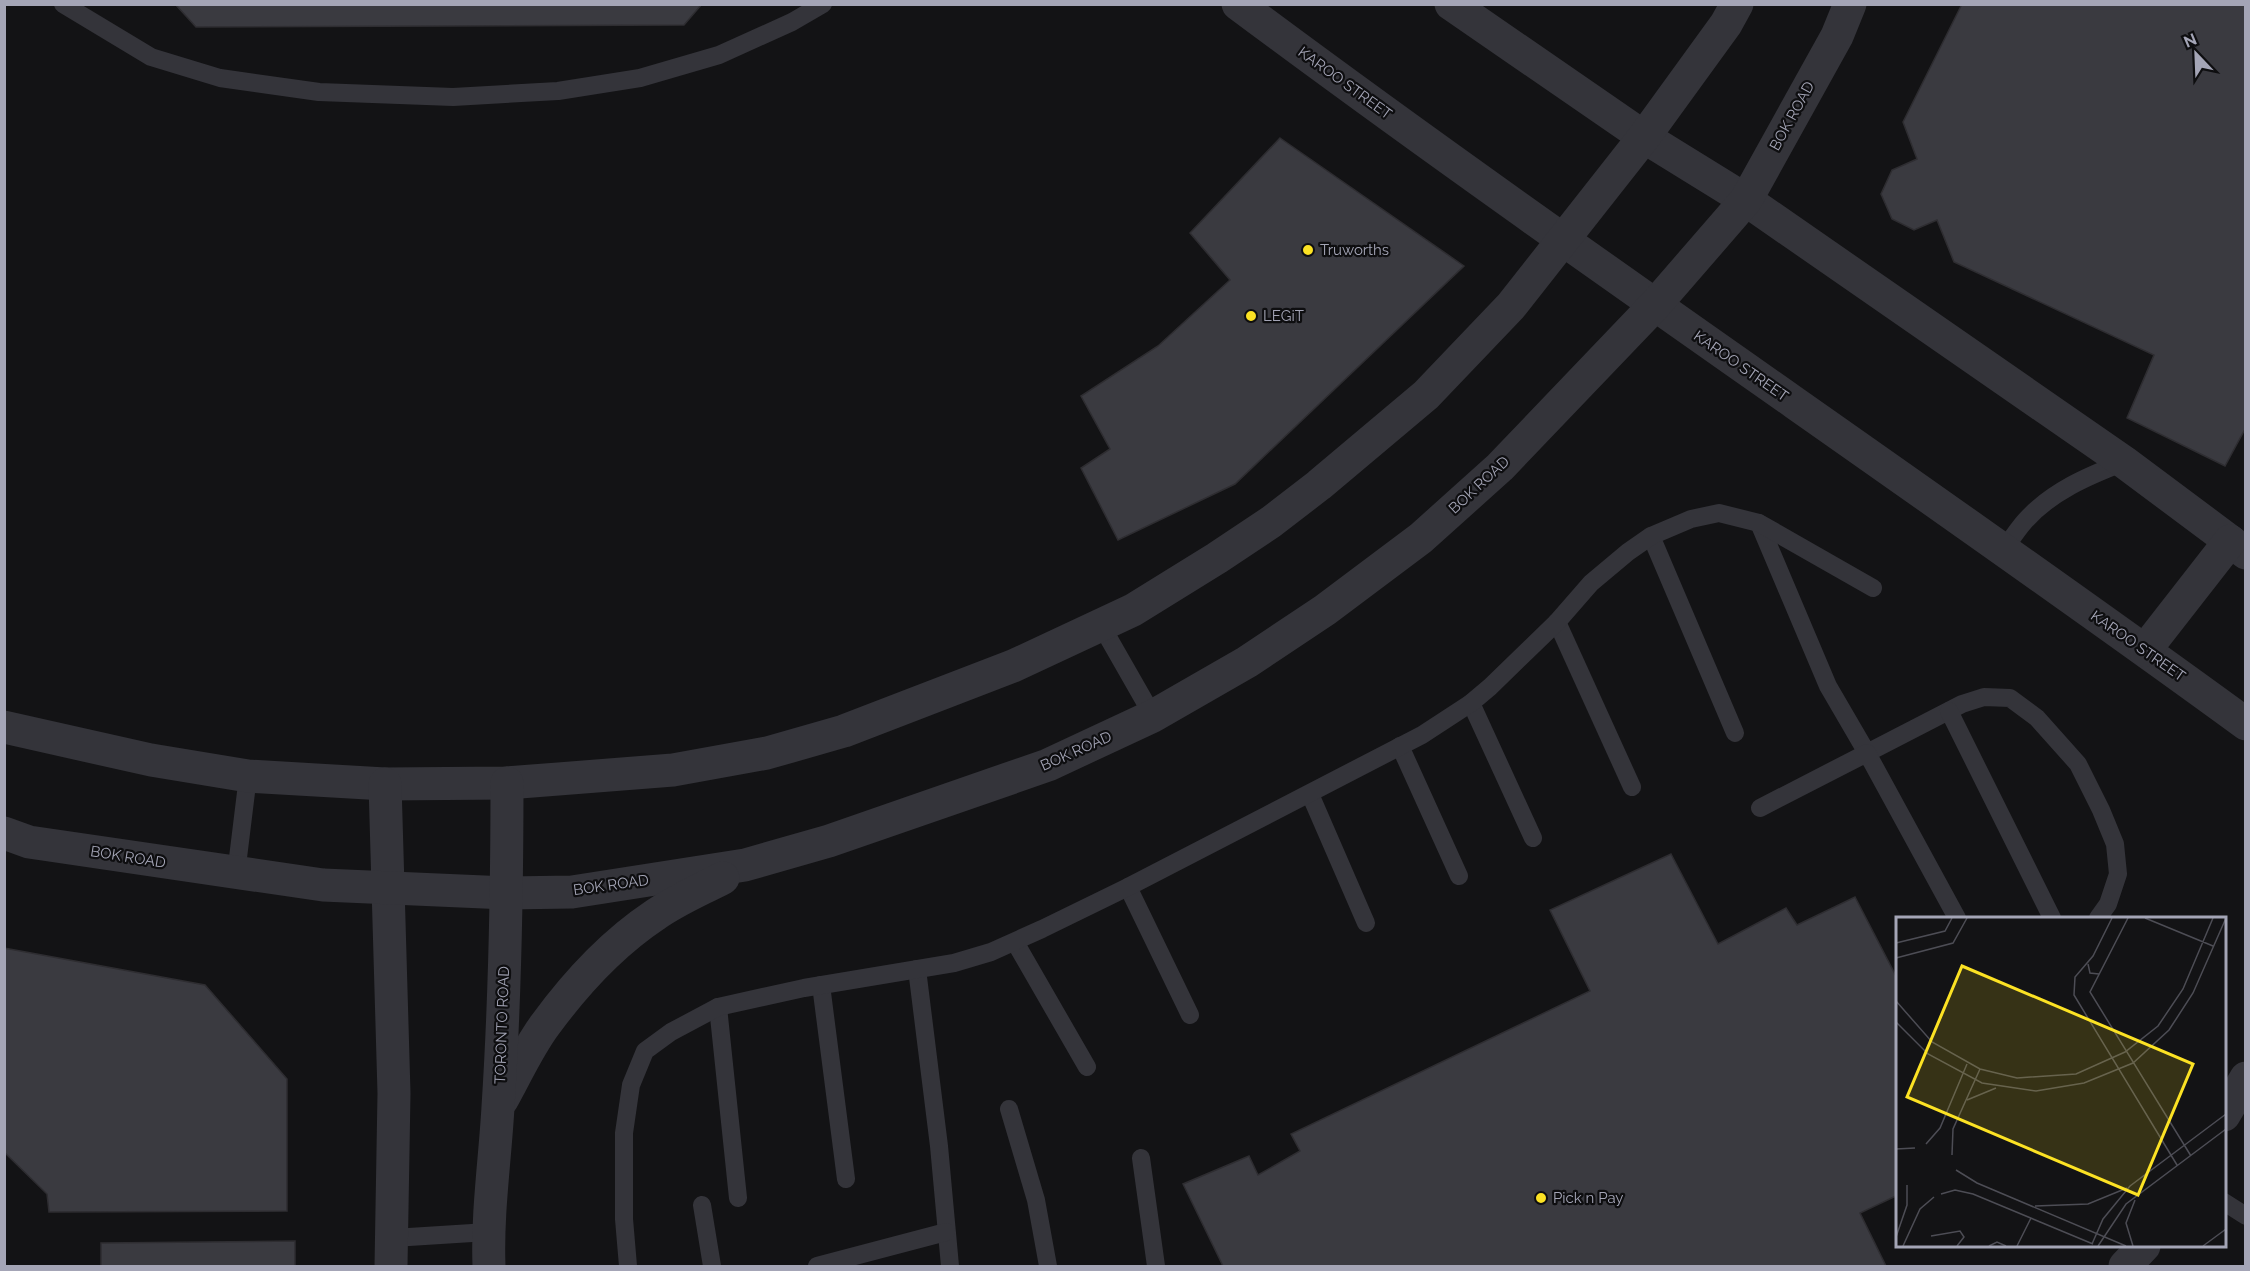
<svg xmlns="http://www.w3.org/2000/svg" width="2250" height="1271" font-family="Raleway,sans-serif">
  <rect width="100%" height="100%" fill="#131315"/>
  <g fill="#3a3a40" stroke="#2e2d31" stroke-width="1.5">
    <path d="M175,4H702L684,25L196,27Z"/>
    <path d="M1962,4H2246V432L2244,431L2225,466L2127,418L2154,355L1954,262L1937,220L1914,230L1892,219L1881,194L1892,170L1917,159L1903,122Z"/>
    <path d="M1280,138L1464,266L1235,484L1118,540L1081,468L1110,449L1081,396L1158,346L1230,280L1190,233Z"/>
    <path d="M1671,854L1718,944L1786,908L1797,925L1855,897L1898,980V1195L1860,1213L1886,1266H1223L1183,1184L1249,1156L1258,1175L1300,1151L1291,1134L1590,991L1550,910Z"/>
    <path d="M4,948L205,985L287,1079V1211L49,1212L47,1194L4,1152Z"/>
    <path d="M295,1241V1266H101V1243Z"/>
  </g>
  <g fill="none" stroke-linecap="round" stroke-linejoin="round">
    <g stroke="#34343a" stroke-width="18">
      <path d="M63,4L151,57L220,78L319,92L453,97L558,91L640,78L719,55L792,22L823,4"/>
      <path d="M1759,523L1828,686L1867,753L1962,704L1984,697L2010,698L2037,718L2078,764L2101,810L2115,844L2118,874L2108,904L2098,918"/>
      <path d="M1651,536L1735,733"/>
      <path d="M2003,551C2010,541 2017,530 2025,521C2052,491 2088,476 2124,462"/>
      <path d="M1557,622L1632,787"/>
      <path d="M1101,625L1153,716"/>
      <path d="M1471,703L1533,838"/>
      <path d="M1949,711L2052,918"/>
      <path d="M1400,746L1459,876"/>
      <path d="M1310,794L1366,923"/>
      <path d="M1760,808L1867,753L1957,918"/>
      <path d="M236,874L248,776"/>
      <path d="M1128,887L1190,1015"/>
      <path d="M1015,942L1087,1067"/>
      <path d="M917,969L939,1146L950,1266"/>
      <path d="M821,985L846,1179"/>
      <path d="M718,1007L738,1198"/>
      <path d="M1009,1109L1036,1200L1048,1266"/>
      <path d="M1141,1158L1156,1266"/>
      <path d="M2224,1202L2246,1216"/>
      <path d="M702,1205L712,1266"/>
      <path d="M393,1238L488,1232"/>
      <path d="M628,1266L624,1219V1133L631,1085L645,1051L671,1032L718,1007L804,988L954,963L991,952L1042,929L1128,887L1422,735L1471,703L1490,687L1557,622L1591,583L1628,552L1651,536L1691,519L1719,513L1759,523L1873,588"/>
      <path d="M817,1266L946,1232"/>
    </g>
    <g stroke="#34343a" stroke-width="33">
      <path d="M1238,4C1569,251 1912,480 2246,724"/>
      <path d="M1451,4L1644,137L1746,200L2124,462L2246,553"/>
      <path d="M2145,650L2230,541"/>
      <path d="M4,727L151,760L248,776L385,784L507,783L673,770L767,753L844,731L1013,666L1133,610L1217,558L1271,522L1319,485L1426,395L1511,306L1644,137L1726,24L1737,4"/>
      <path d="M385,784L394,1093L391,1266"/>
      <path d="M4,833L29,842L323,885L507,893L572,892L745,865L829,841L1048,765L1153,716L1247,662L1325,610L1421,538L1500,467L1655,305L1746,200L1837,36L1850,4"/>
      <path d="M502,1100C516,1075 528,1048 545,1025C575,984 613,943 655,915C676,900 700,890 723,878"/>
      <path d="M489,1266C487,1213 495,1160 498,1107C505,999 507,891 507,783"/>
    </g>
    <g stroke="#34343a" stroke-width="33">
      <path d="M2224,1115L2246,1078"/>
      <path d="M2125,1266L2144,1246"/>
    </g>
  </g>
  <g fill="#fce224" stroke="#0e0e10" stroke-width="2">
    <circle cx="1308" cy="250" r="6"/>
    <circle cx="1251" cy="316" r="6"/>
    <circle cx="1541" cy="1198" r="6"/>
  </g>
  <g text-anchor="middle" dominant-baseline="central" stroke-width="4.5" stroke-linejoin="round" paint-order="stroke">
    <g font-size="15" fill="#a4a5b6" stroke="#0e0e10">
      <text transform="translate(1345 83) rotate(36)">KAROO STREET</text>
      <text transform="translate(1792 116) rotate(-61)">BOK ROAD</text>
      <text transform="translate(1741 366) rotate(35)">KAROO STREET</text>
      <text transform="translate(1479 485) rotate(-43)">BOK ROAD</text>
      <text transform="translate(2138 646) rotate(35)">KAROO STREET</text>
      <text transform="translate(1076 751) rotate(-24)">BOK ROAD</text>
      <text transform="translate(128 857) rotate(9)">BOK ROAD</text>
      <text transform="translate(611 885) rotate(-8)">BOK ROAD</text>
      <text transform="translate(502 1025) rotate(-88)">TORONTO ROAD</text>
    </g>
    <g font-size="15" fill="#a4a5b6" stroke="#0e0e10" text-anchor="start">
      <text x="1320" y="250">Truworths</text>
      <text x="1263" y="316">LEGiT</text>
      <text x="1553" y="1198">Pick n Pay</text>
    </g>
  </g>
  <g transform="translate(1896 917)">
    <rect width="330" height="330" fill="#131315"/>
    <path fill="none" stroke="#4d4d55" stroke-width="1.5" d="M216,1L197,39L179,60L178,78L281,248M232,1L194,75L295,239M249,1L317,29M0,26L49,14L56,1M0,41L57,26L71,1M192,47L194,56L203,57M0,84L36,125L84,152L121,161L180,157L229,135L262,109L287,72L317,1M0,105L32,137L86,166L140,174L188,166L237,146L273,113L297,76L330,1M71,183L100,171M30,227L44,211L71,147M0,232L19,231M56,238L57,212L84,152M60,253L81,266L230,329M45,277L59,273L77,277L197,327M139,289L192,287L231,271M35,319L64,314L68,320L61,329M0,320L11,288V268M196,327L207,302L234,269L330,197M7,329L24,292L38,280M93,329L101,325L110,329M121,329L135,301M202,329L230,287L330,212M237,329L230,306L239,283M307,329L330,312"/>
    <path fill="#fce224" fill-opacity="0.15" stroke="#fce224" stroke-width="3" d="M66,49L297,147L242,278L11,180Z"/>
    <rect width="330" height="330" fill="none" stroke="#a4a5b6" stroke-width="3"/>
  </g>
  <rect width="2250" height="1271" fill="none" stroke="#a4a5b6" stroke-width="12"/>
  <g transform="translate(2196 54) rotate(337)" stroke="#0e0e10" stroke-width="4.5" paint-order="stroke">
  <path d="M0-4.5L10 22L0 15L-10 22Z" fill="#a4a5b6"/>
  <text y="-9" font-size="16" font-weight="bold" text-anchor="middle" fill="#a4a5b6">N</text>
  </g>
</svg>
